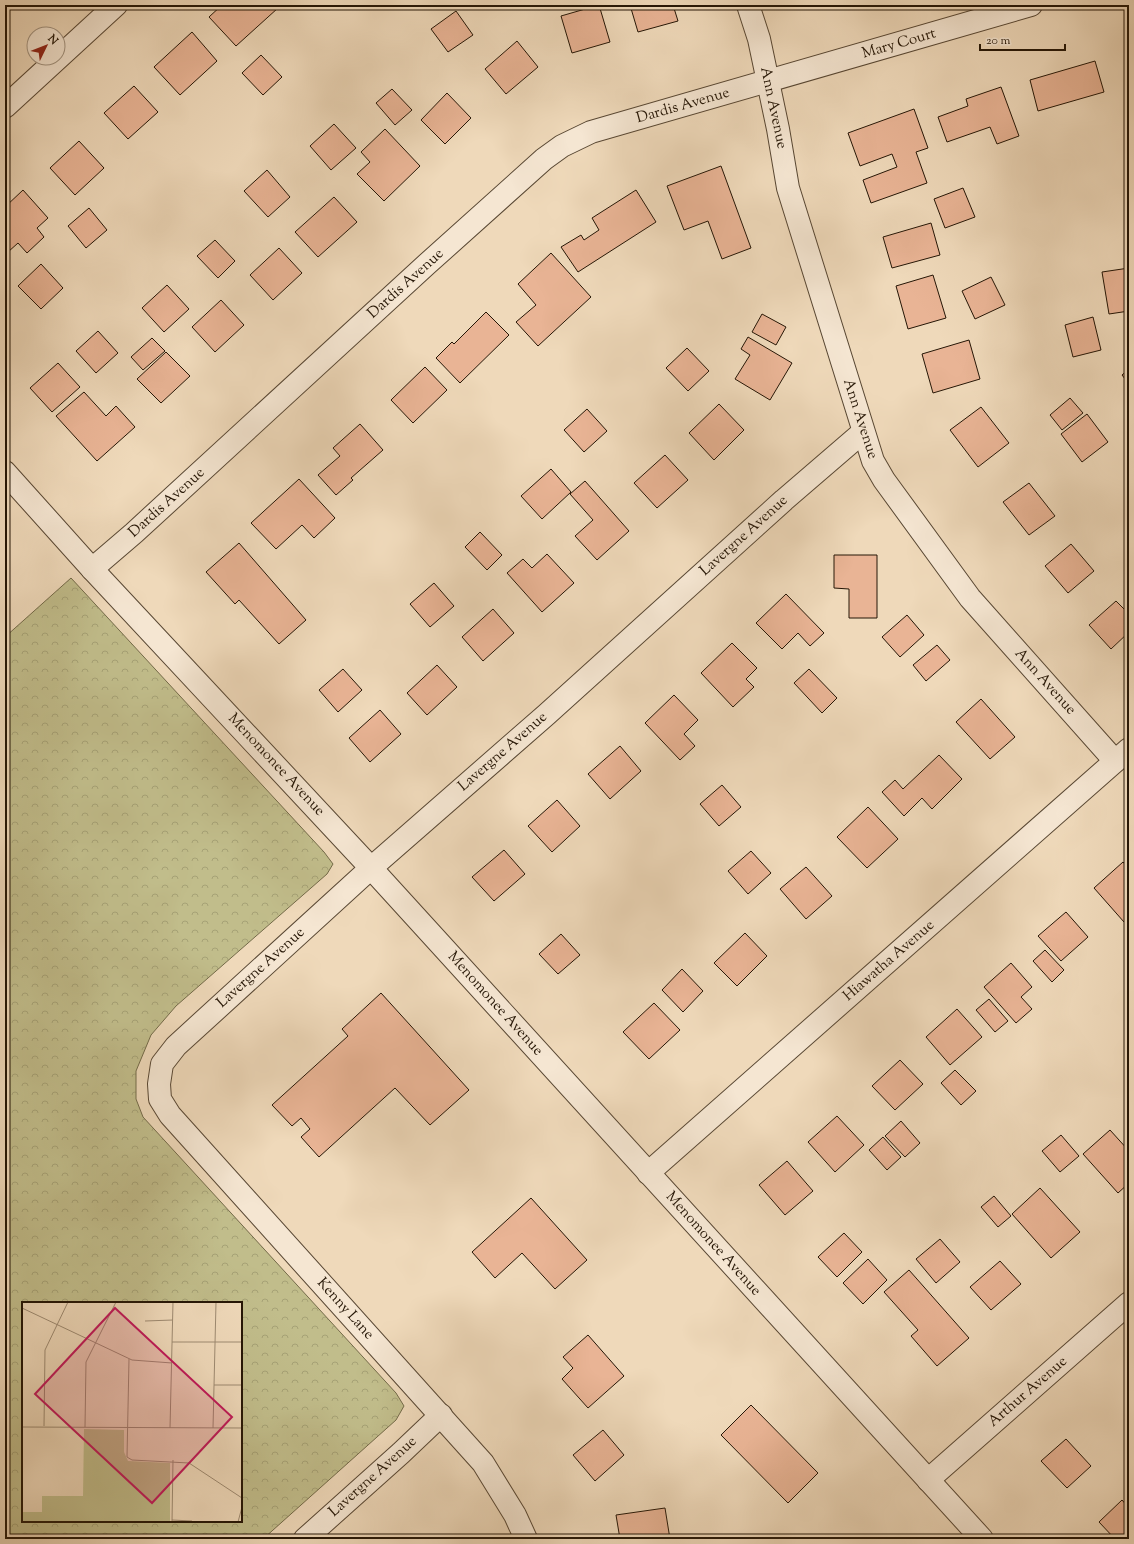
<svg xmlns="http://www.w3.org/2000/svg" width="1134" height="1544" font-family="'Sorts Mill Goudy',serif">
  <defs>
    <pattern id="park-crowns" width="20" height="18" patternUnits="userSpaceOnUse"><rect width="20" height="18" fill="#c1bd8b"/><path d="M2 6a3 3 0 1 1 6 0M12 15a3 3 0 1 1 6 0" fill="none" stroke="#a6a276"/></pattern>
  </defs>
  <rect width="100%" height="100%" fill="#efd9ba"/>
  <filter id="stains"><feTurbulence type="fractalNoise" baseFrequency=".005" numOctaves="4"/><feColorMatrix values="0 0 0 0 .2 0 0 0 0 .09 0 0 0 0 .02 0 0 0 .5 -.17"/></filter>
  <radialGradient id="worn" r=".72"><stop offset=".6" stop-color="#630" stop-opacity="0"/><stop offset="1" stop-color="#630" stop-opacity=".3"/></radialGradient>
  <path fill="url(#park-crowns)" stroke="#736a48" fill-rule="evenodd" d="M71,578L324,852L333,864L327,874L176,1006L151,1035L136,1071V1099L143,1117L396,1393L404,1406L396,1420L263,1539H5V637ZM23,1303H241V1521H23Z"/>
  <g fill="#e9b495" stroke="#251606">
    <path d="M222,5H275L278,8L236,46L209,17Z"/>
    <path d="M599,5L610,42L572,53L561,16Z"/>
    <path d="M630,5H673L678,21L638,32Z"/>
    <path d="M456,11L473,35L448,52L431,29Z"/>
    <path d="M192,32L217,61L180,95L154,67Z"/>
    <path d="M517,41L538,67L506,94L485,69Z"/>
    <path d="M261,55L282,77L263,95L242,73Z"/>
    <path d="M1095,61L1104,92L1038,111L1030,80Z"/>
    <path d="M134,86L158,112L128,139L104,113Z"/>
    <path d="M1001,87L1019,136L997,144L990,127L947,142L938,117L968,106L966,99Z"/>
    <path d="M392,89L412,110L395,125L376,103Z"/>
    <path d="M447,93L471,118L445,144L421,120Z"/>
    <path d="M914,109L928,148L916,152L927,183L871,203L863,180L897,167L892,154L860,166L848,133Z"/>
    <path d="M334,124L356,148L331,170L310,146Z"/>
    <path d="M385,129L420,166L384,201L357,174L370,162L361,152Z"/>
    <path d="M79,141L104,168L75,195L50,168Z"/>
    <path d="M721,166L751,248L722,259L708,221L684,230L667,186Z"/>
    <path d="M267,170L290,197L268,217L244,191Z"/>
    <path d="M963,188L975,217L945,228L934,199Z"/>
    <path d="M23,190L48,218L37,228L44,237L27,253L18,243L8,252L5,249V207Z"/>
    <path d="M636,190L656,222L578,272L561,247L581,235L584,240L599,230L592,218Z"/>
    <path d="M334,197L357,222L318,257L295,232Z"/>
    <path d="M89,208L107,230L86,248L68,226Z"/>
    <path d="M931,223L940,255L892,268L883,237Z"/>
    <path d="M215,240L235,261L218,278L197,256Z"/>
    <path d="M279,248L302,273L273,300L250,275Z"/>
    <path d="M551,253L591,297L538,346L516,322L536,305L518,284Z"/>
    <path d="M41,264L63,288L41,309L18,286Z"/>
    <path d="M1129,268V311L1109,314L1102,272Z"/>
    <path d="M933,275L946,318L908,329L896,286Z"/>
    <path d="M991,277L1005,305L975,319L962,291Z"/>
    <path d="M167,285L189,309L164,332L142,308Z"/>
    <path d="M221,300L244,325L215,352L192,327Z"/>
    <path d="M486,312L509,335L460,383L436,358L452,342L454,344Z"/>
    <path d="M762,314L786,327L776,345L752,332Z"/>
    <path d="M1093,317L1101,350L1073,357L1065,325Z"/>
    <path d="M98,331L118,353L96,373L76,351Z"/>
    <path d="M748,337L792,363L770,400L735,379L750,355L741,349Z"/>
    <path d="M152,338L165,351L143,370L131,357Z"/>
    <path d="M969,340L980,379L933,393L922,354Z"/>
    <path d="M687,348L709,371L688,391L666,368Z"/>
    <path d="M166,352L190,376L161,403L137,379Z"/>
    <path d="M58,363L80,387L52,412L30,388Z"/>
    <path d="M425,367L447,390L413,423L391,400Z"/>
    <path d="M1129,369V384L1122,375Z"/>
    <path d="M84,392L106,416L116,406L135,427L97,461L56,416Z"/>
    <path d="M1070,398L1083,413L1062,430L1050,415Z"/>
    <path d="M719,404L744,430L714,460L689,433Z"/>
    <path d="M981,407L1009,443L978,467L950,430Z"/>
    <path d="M587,409L607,431L584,452L564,430Z"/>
    <path d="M1087,414L1108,442L1082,462L1061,434Z"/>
    <path d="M360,424L383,450L351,478L353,480L336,495L318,475L340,456L333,448Z"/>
    <path d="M665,455L688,480L657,508L634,483Z"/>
    <path d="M551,469L571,492L542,519L521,496Z"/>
    <path d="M299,479L335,518L314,538L302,525L276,549L251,523Z"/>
    <path d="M585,481L629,531L597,560L575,536L593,520L570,494Z"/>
    <path d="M1029,483L1055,516L1029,535L1003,502Z"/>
    <path d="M480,532L502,555L487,570L465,547Z"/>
    <path d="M239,543L306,620L279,644L239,600L235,604L206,572Z"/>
    <path d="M1071,544L1094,571L1068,593L1045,566Z"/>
    <path d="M547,554L574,583L542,612L507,573L523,559L532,568Z"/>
    <path d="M834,555H877V618H849V589L834,588Z"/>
    <path d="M434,583L454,606L430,627L410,604Z"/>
    <path d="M786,594L824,633L810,646L798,633L782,649L756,623Z"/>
    <path d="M1116,601L1129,614V632L1111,649L1089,625Z"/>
    <path d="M493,609L514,633L483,661L462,637Z"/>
    <path d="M907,615L924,635L900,657L882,637Z"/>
    <path d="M732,643L757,668L746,679L754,687L733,707L701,673Z"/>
    <path d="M937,645L950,660L926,681L913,665Z"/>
    <path d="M437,665L457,687L427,715L407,693Z"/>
    <path d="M343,669L362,690L338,712L319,690Z"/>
    <path d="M809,669L837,698L822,713L794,683Z"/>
    <path d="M674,695L698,720L684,734L695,746L680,760L645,723Z"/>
    <path d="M981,699L1015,737L990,759L956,722Z"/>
    <path d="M380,710L401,734L370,762L349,738Z"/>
    <path d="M620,746L641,771L610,799L588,774Z"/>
    <path d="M939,755L962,779L932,809L922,798L904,816L882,792L895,780L903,789Z"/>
    <path d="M722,785L741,807L719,826L700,804Z"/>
    <path d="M557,800L580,826L552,852L528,826Z"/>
    <path d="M868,807L898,839L867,868L837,837Z"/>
    <path d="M504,850L525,874L494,901L472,877Z"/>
    <path d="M751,851L771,873L748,894L728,871Z"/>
    <path d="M1123,862L1129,869V918L1124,922L1094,888Z"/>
    <path d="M806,867L832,896L806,919L780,889Z"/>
    <path d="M1066,912L1088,937L1061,961L1038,936Z"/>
    <path d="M745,933L767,956L737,986L714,963Z"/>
    <path d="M561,934L580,955L558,974L539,954Z"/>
    <path d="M1045,950L1064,970L1052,982L1033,961Z"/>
    <path d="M1011,963L1032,987L1021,997L1032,1009L1016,1023L984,987Z"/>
    <path d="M682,969L703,991L683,1012L662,990Z"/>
    <path d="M381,993L469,1090L430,1125L395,1088L319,1157L301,1137L310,1129L301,1118L292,1126L272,1105L348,1036L342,1029Z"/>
    <path d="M989,999L1008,1021L995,1032L976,1010Z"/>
    <path d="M654,1003L680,1030L649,1059L623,1032Z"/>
    <path d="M957,1009L982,1037L950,1065L926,1037Z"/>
    <path d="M900,1060L923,1084L895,1110L872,1086Z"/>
    <path d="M955,1070L976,1091L961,1105L941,1083Z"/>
    <path d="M837,1116L864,1145L835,1172L808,1142Z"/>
    <path d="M901,1121L920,1143L905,1157L885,1136Z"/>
    <path d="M1110,1130L1129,1151V1183L1118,1193L1083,1154Z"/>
    <path d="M1061,1135L1079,1156L1060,1172L1042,1151Z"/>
    <path d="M883,1137L901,1157L887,1170L869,1150Z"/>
    <path d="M787,1161L813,1191L785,1215L759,1185Z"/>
    <path d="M1040,1188L1080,1232L1051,1258L1012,1214Z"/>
    <path d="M994,1196L1011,1216L998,1227L981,1207Z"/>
    <path d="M531,1198L587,1260L555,1289L522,1253L495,1278L472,1252Z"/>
    <path d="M844,1233L862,1252L837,1277L818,1257Z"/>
    <path d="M940,1239L960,1262L936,1283L916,1259Z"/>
    <path d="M868,1259L887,1280L863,1304L843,1283Z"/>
    <path d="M1000,1261L1021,1284L991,1310L970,1287Z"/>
    <path d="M909,1270L969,1338L937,1366L911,1336L918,1330L884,1292Z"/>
    <path d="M588,1335L624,1376L588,1408L562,1379L573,1368L563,1357Z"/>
    <path d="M751,1405L818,1473L788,1503L721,1435Z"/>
    <path d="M603,1430L624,1455L595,1481L573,1455Z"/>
    <path d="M1066,1439L1091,1466L1067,1488L1041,1461Z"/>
    <path d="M1122,1500L1129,1508V1539H1115L1099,1522Z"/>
    <path d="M665,1508L670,1539H620L616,1515Z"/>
  </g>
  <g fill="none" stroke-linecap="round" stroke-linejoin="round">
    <g stroke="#584733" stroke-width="24">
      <g id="minor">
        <path d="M748,5L759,39L778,129L788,188L873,461L884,480L970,598L1115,761"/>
        <path d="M5,107L116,5"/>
        <path d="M5,472L92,569L371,868L982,1539"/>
        <path d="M92,569L134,533L427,264L544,159L562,146L591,132L1031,5"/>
        <path d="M648,1173L1129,749"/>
        <path d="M928,1480L1129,1303"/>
        <path d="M305,1539L401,1453L441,1415"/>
        <path d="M526,1539L515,1515L483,1463L170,1115L160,1099L159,1084L162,1064L176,1046L371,868L546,715L784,500L863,432"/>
      </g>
    </g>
    <use href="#minor" stroke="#f5e6d2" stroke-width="22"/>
  </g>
  <g text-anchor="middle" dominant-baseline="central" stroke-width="3.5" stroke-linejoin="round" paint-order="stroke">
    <g font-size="15" fill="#251606" stroke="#f5e6d2">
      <text transform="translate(899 44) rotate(-16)">Mary Court</text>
      <text transform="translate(683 106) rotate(-16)">Dardis Avenue</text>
      <text transform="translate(773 108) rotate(78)">Ann Avenue</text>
      <text transform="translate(406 284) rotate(-42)">Dardis Avenue</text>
      <text transform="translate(860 419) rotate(72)">Ann Avenue</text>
      <text transform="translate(167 503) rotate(-42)">Dardis Avenue</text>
      <text transform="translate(744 536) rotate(-42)">Lavergne Avenue</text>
      <text transform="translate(1045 682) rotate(48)">Ann Avenue</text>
      <text transform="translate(503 752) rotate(-41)">Lavergne Avenue</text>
      <text transform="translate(276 765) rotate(47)">Menomonee Avenue</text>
      <text transform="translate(889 961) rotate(-41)">Hiawatha Avenue</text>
      <text transform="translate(261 968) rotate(-42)">Lavergne Avenue</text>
      <text transform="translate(495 1004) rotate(48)">Menomonee Avenue</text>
      <text transform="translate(713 1244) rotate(48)">Menomonee Avenue</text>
      <text transform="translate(345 1309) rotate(48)">Kenny Lane</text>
      <text transform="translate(1028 1392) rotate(-41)">Arthur Avenue</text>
      <text transform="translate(373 1477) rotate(-42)">Lavergne Avenue</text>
    </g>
  </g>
  <g transform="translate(22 1302)">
    <rect width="220" height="220" fill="#efd9ba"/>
    <path d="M62,127L102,128V150L106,159L148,161V220H0V210H20V194H61Z" fill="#c1bd8b"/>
    <path fill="none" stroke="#9e8b72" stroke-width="1" d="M0,6L110,58L150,61M123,19L151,18M150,40H220M107,57L105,155L110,158L167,161L220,196M192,83H220M22,124L23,48L46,0M0,125L220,126M63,125L64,60L94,0M148,126L151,0M191,126L194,0M150,218L170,219M150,220L151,158M216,220L220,205"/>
    <path fill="#c2185b" fill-opacity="0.15" stroke="#c2185b" stroke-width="2" d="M93,6L210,115L130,201L13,92Z"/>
    <rect width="220" height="220" fill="none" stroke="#251606" stroke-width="2"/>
  </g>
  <rect width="1134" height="1544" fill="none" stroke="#efd9ba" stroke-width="20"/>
  <rect x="6" y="6" width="1122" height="1532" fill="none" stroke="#251606" stroke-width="2"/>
  <rect x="10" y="10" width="1114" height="1524" fill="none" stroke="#251606"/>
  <g transform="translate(46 46) rotate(47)"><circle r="19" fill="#f5e6d2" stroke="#a29380"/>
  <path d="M0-3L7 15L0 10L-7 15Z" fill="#8f2418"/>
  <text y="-6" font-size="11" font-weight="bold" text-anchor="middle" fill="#251606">N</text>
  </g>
  <path d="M980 44v6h85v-6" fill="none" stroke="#251606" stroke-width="2"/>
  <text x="986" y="44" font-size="12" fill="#251606" stroke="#f5e6d2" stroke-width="3" paint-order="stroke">20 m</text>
  <rect width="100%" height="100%" filter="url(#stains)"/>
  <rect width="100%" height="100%" fill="url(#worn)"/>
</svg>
